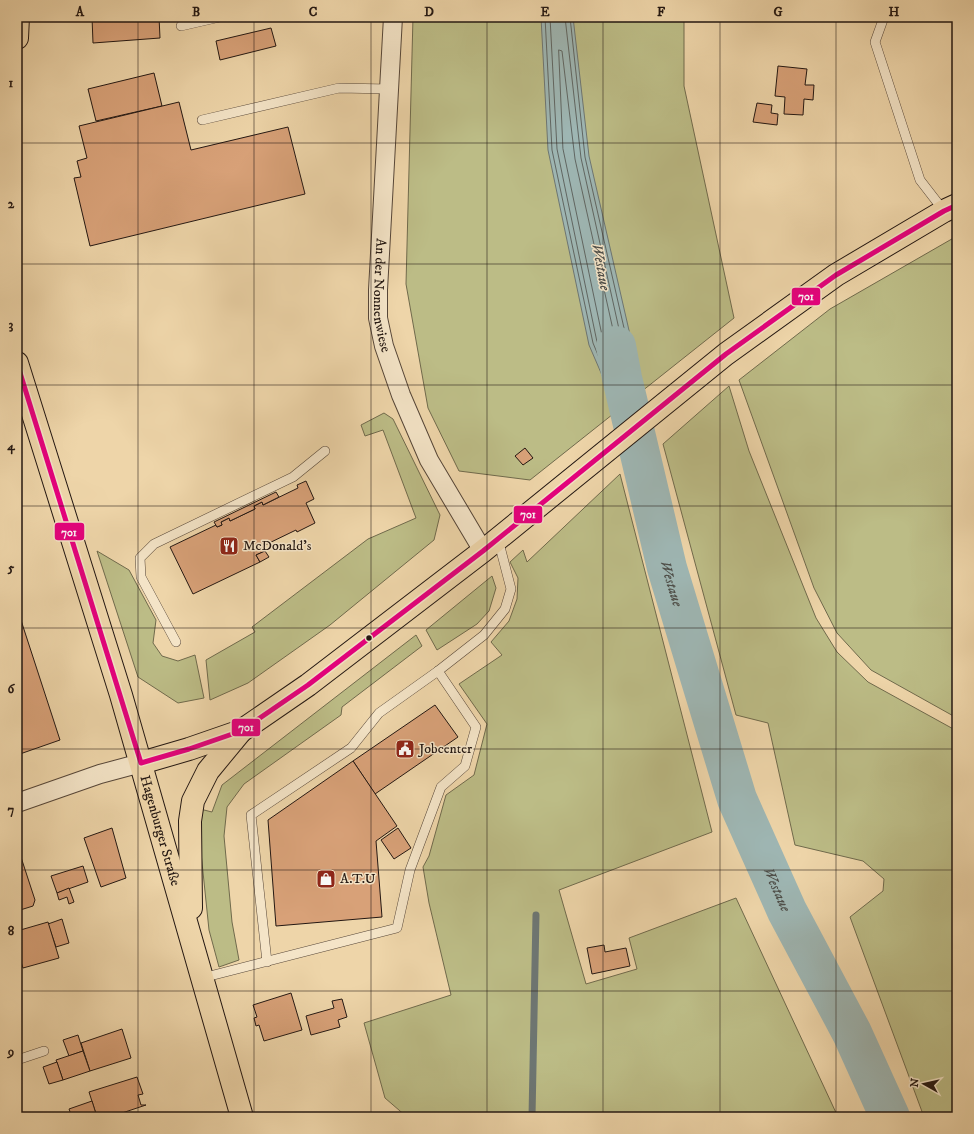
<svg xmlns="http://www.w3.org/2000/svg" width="974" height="1134" font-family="'IM FELL DW Pica',serif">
  <rect width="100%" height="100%" fill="#eed5a9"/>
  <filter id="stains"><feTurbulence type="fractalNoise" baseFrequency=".005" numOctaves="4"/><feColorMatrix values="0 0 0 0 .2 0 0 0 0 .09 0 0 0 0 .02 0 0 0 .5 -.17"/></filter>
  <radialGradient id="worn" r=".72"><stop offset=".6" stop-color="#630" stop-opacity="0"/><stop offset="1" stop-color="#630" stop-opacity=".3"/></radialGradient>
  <g fill="#bcbc86" stroke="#706a4c">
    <path d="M413,17H684V86L734,318L530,480L459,471L428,408L406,284Z"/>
    <path d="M957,236V718L871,670L837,633L814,588L739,380L830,309Z"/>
    <path d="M729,386L749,451L816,618L837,652L868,682L957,731V1117H924L850,917L883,891L884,879L863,861L795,845L768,723L736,715L663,444Z"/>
    <path d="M384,413L393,419L440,515L434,540L330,625L248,683L210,700L206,660L255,632L252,627L368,539L416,518L383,430L365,436L361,425Z"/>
    <path d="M620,474L712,832L559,890L586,984L637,969L629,938L736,898L838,1117H407L385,1098L364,1023L451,995L429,903L423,867L429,856L446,795L474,775L487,724L459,684L502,655L491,642L509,621L517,599L518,578L510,562L523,550L527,562Z"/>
    <path d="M97,551L129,570L156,620L153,643L162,656L178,661L195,655L204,698L178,703L138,677Z"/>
    <path d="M492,576L496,588L489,611L477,624L437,650L426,630Z"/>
    <path d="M416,635L422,646L342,707L341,715L244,784L227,807L224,836L232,922L239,960L219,967L209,930L198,824L200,809L212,812L222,785Z"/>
  </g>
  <path fill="#9eb6b3" stroke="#6d7673" d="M541,17H573L589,156L642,387L617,410L589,345L548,150Z"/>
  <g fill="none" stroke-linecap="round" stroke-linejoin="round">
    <g stroke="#606662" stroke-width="1">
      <path d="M545,17L552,150L593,343L617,401L620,402L637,385L585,157L570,17"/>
      <path d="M550,17L557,149L597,342L619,392L621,393L631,383L581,158L565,17"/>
      <path d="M559,50L562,51L575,159L624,379L623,382L621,381L603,340L563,149Z"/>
    </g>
    <path stroke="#6d7673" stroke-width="7" d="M532,1117L536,915"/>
    <path stroke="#9eb6b3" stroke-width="40" id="s1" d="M616,346L622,378L667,568L737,799L787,911L852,1033L890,1117"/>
  </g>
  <g fill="#d8a178" stroke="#231712">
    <path d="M92,17H159L160,38L93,43Z"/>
    <path d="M271,28L276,46L220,60L216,41Z"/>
    <path d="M778,66L807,69L805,85H814L813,100L804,99L803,115L784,114L785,97L775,96Z"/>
    <path d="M154,73L162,106L96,121L88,89Z"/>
    <path d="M179,102L191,150L288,127L305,194L90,246L74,178L81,177L77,161L87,158L79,126Z"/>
    <path d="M757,103L772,105L771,113L778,114L777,125L753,122Z"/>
    <path d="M525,448L533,458L523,465L515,456Z"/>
    <path d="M306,481L314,499L306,503L315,523L297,532L296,530L263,546L265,551L256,555L260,562L193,594L170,547L216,525L217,527L222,525L221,522L229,518L230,521L255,509L254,506L262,502L263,505L298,488L297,485Z"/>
    <path d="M276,492L279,497L263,505L262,502L254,506L255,509L230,521L229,518L221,522L222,525L217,527L214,522Z"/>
    <path d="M265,551L269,557L260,562L256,555Z"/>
    <path d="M17,608L60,740L17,755Z"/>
    <path d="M435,705L458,737L375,794L353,761Z"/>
    <path d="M353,761L397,826L376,841L382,917L276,926L268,820Z"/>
    <path d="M112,828L126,878L101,887L84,838Z"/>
    <path d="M398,828L411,848L394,859L381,840Z"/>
    <path d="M17,845L35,900L33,906L17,911Z"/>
    <path d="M83,866L88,882L57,893L51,876Z"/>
    <path d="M69,888L74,902L69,904L67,897L59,900L57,893Z"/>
    <path d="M62,919L69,943L56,947L48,924Z"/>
    <path d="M48,922L59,958L23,968L17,949V931Z"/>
    <path d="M604,945L605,952L626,948L630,966L592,974L587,948Z"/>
    <path d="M17,949L22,967L17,968Z"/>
    <path d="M291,993L302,1030L264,1041L259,1025L256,1026L254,1018L257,1017L253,1005Z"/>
    <path d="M342,999L347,1017L338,1020L340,1027L311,1035L306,1016L334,1008L332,1001Z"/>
    <path d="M122,1029L131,1058L90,1071L81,1043Z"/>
    <path d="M78,1035L83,1051L69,1056L63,1040Z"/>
    <path d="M83,1051L90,1071L63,1080L56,1060Z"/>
    <path d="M57,1062L63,1080L49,1084L43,1067Z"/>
    <path d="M137,1077L143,1094L138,1095L141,1105H146L110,1117H97L89,1092Z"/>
    <path d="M92,1101L97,1117H72L69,1109Z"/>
  </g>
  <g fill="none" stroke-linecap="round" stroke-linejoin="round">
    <g stroke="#564638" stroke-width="10">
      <g id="lane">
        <path d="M884,17L875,42L920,180L944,211"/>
        <path d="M181,26L220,17"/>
        <path d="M202,120L339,88L389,89"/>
        <path d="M176,642L141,577L140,558L154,544L293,477L325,451"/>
        <path d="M267,962L251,815L351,748L379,713L438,671L484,635L505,609L511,589L498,539"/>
        <path d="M202,978L397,928L410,870L441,787L465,766L476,727L438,671"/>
        <path d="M17,1060L44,1051"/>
      </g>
    </g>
    <g stroke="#564638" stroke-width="20">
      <g id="street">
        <path id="s2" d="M393,17L378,290V318L384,346L401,395L429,460L483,551"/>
        <path d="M17,803L100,774L141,763"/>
      </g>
    </g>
    <g stroke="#231712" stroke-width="24">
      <g id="primary">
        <path d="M17,38L18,17"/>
        <path id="s3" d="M17,363L121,695L242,1117"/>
        <path d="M141,763L189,749L241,731L308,685L483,551L726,354L836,275L944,211L957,205"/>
        <path d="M191,908L190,821L193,801L208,771L241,731"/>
      </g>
    </g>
    <use href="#lane" stroke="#f4e4c7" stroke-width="9"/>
    <use href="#street" stroke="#f4e4c7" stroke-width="18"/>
    <use href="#primary" stroke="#eed5a9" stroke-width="22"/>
    <g stroke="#f4e4c7" stroke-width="8">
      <path id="bus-1" d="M17,363L141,763L189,749L241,731L308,685L483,551L726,354L836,275L944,211L957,205"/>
    </g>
    <use href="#bus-1" stroke="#e5007d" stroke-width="5"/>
  </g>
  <path fill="none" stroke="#231712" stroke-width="1" stroke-opacity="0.55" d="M138,17V1117M254,17V1117M371,17V1117M487,17V1117M603,17V1117M720,17V1117M836,17V1117M17,143H957M17,264H957M17,385H957M17,506H957M17,628H957M17,749H957M17,870H957M17,991H957"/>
  <defs>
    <g id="restaurant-square" transform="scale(1)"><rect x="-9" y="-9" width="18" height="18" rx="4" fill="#8f2418" stroke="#f4e4c7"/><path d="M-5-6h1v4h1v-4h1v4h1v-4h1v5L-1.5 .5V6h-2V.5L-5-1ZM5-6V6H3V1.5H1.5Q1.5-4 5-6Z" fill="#fff"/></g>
    <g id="civic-square" transform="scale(1)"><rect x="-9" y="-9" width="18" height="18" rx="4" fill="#8f2418" stroke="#f4e4c7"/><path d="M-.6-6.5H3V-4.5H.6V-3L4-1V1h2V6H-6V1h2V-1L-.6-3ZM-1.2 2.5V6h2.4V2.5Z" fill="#fff"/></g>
    <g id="shop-square" transform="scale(1)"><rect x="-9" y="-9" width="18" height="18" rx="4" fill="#8f2418" stroke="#f4e4c7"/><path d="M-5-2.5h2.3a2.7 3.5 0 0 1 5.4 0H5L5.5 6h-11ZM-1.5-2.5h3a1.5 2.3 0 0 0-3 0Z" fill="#fff"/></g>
  </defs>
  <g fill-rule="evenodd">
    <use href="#restaurant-square" x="229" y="546"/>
    <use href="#civic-square" x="405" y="749"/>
    <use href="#shop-square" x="326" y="879"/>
  </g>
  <circle fill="#231712" stroke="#f4e4c7" stroke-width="1.5" cx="369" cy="638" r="3.5"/>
  <g text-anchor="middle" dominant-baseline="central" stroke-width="3" stroke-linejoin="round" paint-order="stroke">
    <g font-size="14" fill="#231712" stroke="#f4e4c7">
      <text stroke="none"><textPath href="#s2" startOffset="279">An der Nonnenwiese</textPath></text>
      <text stroke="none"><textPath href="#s3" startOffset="489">Hagenburger Straße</textPath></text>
    </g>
    <g font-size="14" fill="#231712" stroke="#f4e4c7" text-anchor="start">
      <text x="243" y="546">McDonald's</text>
      <text x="419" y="749">Jobcenter</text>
      <text x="340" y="879">A.T.U</text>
    </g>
    <g font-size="15" font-style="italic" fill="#4e4f4a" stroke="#f4e4c7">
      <text transform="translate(601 267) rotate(79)">Westaue</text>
      <text stroke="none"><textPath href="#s1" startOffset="244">Westaue</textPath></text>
      <text stroke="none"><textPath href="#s1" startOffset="568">Westaue</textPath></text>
    </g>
  </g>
  <g stroke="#f4e4c7" stroke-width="1.5">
    <rect x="791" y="287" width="30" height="19" rx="4" fill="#e5007d"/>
    <rect x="513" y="505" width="30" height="19" rx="4" fill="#e5007d"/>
    <rect x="54" y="522" width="31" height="19" rx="4" fill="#e5007d"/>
    <rect x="231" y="718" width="30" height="19" rx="4" fill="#e5007d"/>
  </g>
  <g font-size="11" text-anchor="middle" font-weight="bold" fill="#fff">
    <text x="806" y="300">701</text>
    <text x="528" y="518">701</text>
    <text x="69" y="536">701</text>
    <text x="246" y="731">701</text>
  </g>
  <rect width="974" height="1134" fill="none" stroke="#eed5a9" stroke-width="44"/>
  <g transform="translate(924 1084) rotate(278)" stroke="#f4e4c7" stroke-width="3" paint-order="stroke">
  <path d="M0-3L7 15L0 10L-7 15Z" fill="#231712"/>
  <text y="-6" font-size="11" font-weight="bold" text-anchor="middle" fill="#231712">N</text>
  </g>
  <rect x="22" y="22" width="930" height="1090" fill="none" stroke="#231712" stroke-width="1.5"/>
  <g font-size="13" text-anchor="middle" font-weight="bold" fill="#231712">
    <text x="80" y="16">A</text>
    <text x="196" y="16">B</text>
    <text x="313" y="16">C</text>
    <text x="429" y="16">D</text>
    <text x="545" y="16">E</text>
    <text x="661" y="16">F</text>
    <text x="778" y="16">G</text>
    <text x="894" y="16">H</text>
    <text x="11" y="87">1</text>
    <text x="11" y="208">2</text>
    <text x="11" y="329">3</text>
    <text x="11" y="450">4</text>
    <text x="11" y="572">5</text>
    <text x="11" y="693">6</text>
    <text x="11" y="814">7</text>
    <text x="11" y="935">8</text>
    <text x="11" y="1056">9</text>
  </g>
  <rect width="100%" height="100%" filter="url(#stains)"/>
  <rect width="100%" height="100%" fill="url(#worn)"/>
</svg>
